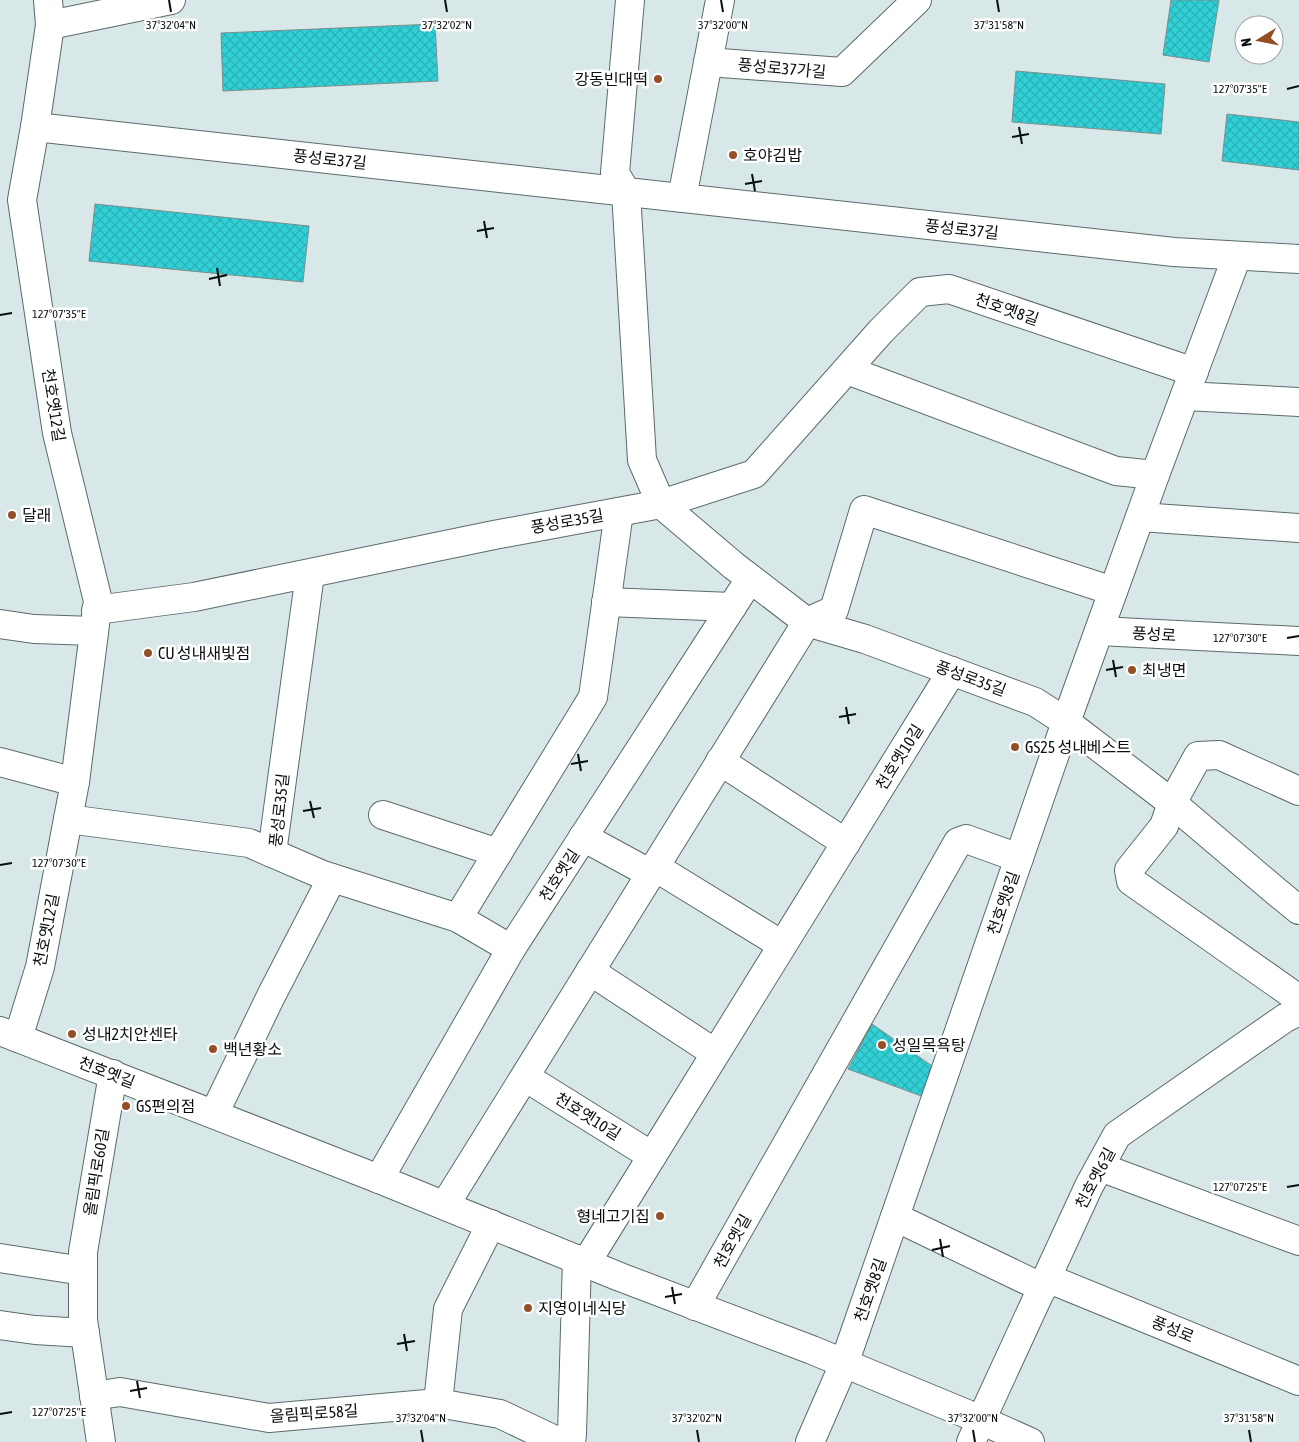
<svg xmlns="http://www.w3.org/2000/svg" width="1299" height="1442" font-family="'Asap Condensed','Noto Sans KR',sans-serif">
  <defs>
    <pattern id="building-cross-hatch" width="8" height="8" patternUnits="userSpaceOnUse" patternTransform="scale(1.25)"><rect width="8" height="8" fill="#31d0d6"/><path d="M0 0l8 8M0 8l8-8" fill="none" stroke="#2ab1b6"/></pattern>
  </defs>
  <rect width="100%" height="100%" fill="#d8e8e9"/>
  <g fill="url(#building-cross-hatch)" stroke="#7d8c8c">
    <path d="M1171,0H1219L1209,62L1163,55Z"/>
    <path d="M435,24L438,81L223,91L221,33Z"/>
    <path d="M1016,71L1165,84L1161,134L1012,122Z"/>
    <path d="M1227,114L1299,122V170L1222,161Z"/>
    <path d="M95,204L309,226L303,282L89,261Z"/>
    <path d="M872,1024L932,1066L924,1097L848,1069Z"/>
  </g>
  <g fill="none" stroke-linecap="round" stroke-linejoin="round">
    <g stroke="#5c6a6b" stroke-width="30">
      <g id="minor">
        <path d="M630,0L615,173L626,192L642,460L661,504L734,566L807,622L865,639L1035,702L1066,722L1172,803L1278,893L1299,910"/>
        <path d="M50,25L171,0"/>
        <path d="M708,62L842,72L917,0"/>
        <path d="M35,127L1174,252L1299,259"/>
        <path d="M682,198L720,0"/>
        <path d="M847,370L1116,471L1155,475"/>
        <path d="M1185,396L1299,402"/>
        <path d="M1140,517L1299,528"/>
        <path d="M606,602L732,607"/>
        <path d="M96,610L194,597L494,535L661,504L754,474L881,331L920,292L949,289L1194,372"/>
        <path d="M0,624L34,629L94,631"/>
        <path d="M1099,631L1299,641"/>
        <path d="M720,761L846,843"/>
        <path d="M0,762L75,782"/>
        <path d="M1299,791L1219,755L1198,756L1172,803L1164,826L1129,870L1131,881L1299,999"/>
        <path d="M383,815L498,853"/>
        <path d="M68,819L249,843L323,875L458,918L511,949"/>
        <path d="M583,837L651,874"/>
        <path d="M272,853L310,574"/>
        <path d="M655,867L782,945"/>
        <path d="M458,918L593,697L619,512"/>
        <path d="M590,971L715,1053"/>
        <path d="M0,1031L379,1179L620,1277L812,1350L967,1414L1030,1442"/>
        <path d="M18,1038L40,967L75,782L98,601L57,433L22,200L35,127L50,25L48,0"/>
        <path d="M525,1077L652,1156"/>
        <path d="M214,1114L271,996L332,878"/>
        <path d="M1100,1167L1299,1241"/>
        <path d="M379,1179L511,949L750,579"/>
        <path d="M445,1205L807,622L834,610L864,510L1113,591"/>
        <path d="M895,1217L1043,1288"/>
        <path d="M0,1258L83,1271"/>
        <path d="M586,1263L952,671"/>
        <path d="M1047,1278L1299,1381"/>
        <path d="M695,1306L958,842L966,839L1019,858"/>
        <path d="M0,1325L35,1330L85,1333"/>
        <path d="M94,1396L120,1392L269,1418L438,1403L500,1414L559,1442"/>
        <path d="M438,1403L448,1309L491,1224"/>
        <path d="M101,1442L83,1320V1252L113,1074"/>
        <path d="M571,1442L572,1434L577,1259"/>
        <path d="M810,1442L844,1364L1066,722L1155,475L1237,256"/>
        <path d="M971,1442L1089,1186L1117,1135L1285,1018L1299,1011"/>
      </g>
    </g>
    <use href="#minor" stroke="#fff" stroke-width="28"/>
  </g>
  <path fill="none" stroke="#090e0e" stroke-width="2" d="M169,0L171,12M445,0L447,12M721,0L723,12M997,0L999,12M1287,89L1299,86M1019,127L1022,144M1012,137L1029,134M752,174L755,191M745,184L762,181M484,221L487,238M477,231L494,228M217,268L220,286M209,279L227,275M0,315L12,313M1287,638L1299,636M1113,660L1116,677M1106,670L1123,667M846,707L849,724M839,717L856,714M578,754L581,771M571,764L588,761M310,801L314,818M303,811L321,808M0,865L12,863M1287,1187L1299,1185M940,1239L943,1257M932,1250L950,1246M672,1287L675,1304M665,1297L682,1294M404,1334L407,1351M397,1344L415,1341M137,1381L140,1398M130,1391L147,1388M0,1414L12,1412M421,1430L423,1442M697,1430L699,1442M973,1430L975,1442M1249,1430L1251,1442"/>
  <g fill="#954f26" stroke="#fff" stroke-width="2">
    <circle cx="658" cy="79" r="5"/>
    <circle cx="733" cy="155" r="5"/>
    <circle cx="12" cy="515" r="5"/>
    <circle cx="148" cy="653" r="5"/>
    <circle cx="1132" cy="670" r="5"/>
    <circle cx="1015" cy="747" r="5"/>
    <circle cx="72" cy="1034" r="5"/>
    <circle cx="882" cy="1045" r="5"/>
    <circle cx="213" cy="1049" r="5"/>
    <circle cx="126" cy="1106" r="5"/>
    <circle cx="660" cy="1216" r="5"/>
    <circle cx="528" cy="1308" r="5"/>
  </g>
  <g text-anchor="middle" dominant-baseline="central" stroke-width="5" stroke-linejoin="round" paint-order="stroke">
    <g font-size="16" fill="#090e0e" stroke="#fff">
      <text transform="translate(782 68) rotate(5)">풍성로37가길</text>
      <text transform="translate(330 159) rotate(6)">풍성로37길</text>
      <text transform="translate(962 229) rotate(6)">풍성로37길</text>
      <text transform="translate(1007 309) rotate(19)">천호옛8길</text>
      <text transform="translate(54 405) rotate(81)">천호옛12길</text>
      <text transform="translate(567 521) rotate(-10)">풍성로35길</text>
      <text transform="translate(1154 634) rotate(3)">풍성로</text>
      <text transform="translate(971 678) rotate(20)">풍성로35길</text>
      <text transform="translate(899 757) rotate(-58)">천호옛10길</text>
      <text transform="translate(279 810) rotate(-84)">풍성로35길</text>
      <text transform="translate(559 875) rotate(-57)">천호옛길</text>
      <text transform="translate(1003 903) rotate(-71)">천호옛8길</text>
      <text transform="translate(46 930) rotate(-79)">천호옛12길</text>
      <text transform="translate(107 1072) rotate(21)">천호옛길</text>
      <text transform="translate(588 1116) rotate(32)">천호옛10길</text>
      <text transform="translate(96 1172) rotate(-81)">올림픽로60길</text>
      <text transform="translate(1095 1178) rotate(-62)">천호옛6길</text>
      <text transform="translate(732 1241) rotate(-61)">천호옛길</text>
      <text transform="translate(870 1290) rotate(-71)">천호옛8길</text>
      <text transform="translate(1173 1329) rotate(22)">풍성로</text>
      <text transform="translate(314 1413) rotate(-4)">올림픽로58길</text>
    </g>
    <g font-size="16" fill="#090e0e" stroke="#fff" text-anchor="start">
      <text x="648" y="79" text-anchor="end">강동빈대떡</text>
      <text x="743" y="155">호야김밥</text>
      <text x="22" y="515">달래</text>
      <text x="158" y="653">CU 성내새빛점</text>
      <text x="1142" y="670">최냉면</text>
      <text x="1025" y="747">GS25 성내베스트</text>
      <text x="82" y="1034">성내2치안센타</text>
      <text x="892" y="1045">성일목욕탕</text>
      <text x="223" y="1049">백년황소</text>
      <text x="136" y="1106">GS편의점</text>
      <text x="650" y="1216" text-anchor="end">형네고기집</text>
      <text x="538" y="1308">지영이네식당</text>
    </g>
  </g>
  <g font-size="12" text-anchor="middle" fill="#090e0e" stroke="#fff" stroke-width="5" stroke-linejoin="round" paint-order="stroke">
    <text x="171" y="29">37°32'04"N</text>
    <text x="447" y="29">37°32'02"N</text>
    <text x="723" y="29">37°32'00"N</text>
    <text x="999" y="29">37°31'58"N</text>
    <text x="1240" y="93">127°07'35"E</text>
    <text x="59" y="318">127°07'35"E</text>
    <text x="1240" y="642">127°07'30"E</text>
    <text x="59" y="867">127°07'30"E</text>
    <text x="1240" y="1191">127°07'25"E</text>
    <text x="59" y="1416">127°07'25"E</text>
    <text x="421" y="1422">37°32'04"N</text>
    <text x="697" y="1422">37°32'02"N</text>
    <text x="973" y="1422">37°32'00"N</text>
    <text x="1249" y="1422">37°31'58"N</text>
  </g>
  <g transform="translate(1259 40) rotate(260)"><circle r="24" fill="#ffffff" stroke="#9d9f9f"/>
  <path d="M0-4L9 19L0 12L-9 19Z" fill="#954f26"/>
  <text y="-8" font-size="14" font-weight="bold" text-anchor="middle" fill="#090e0e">N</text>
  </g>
</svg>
